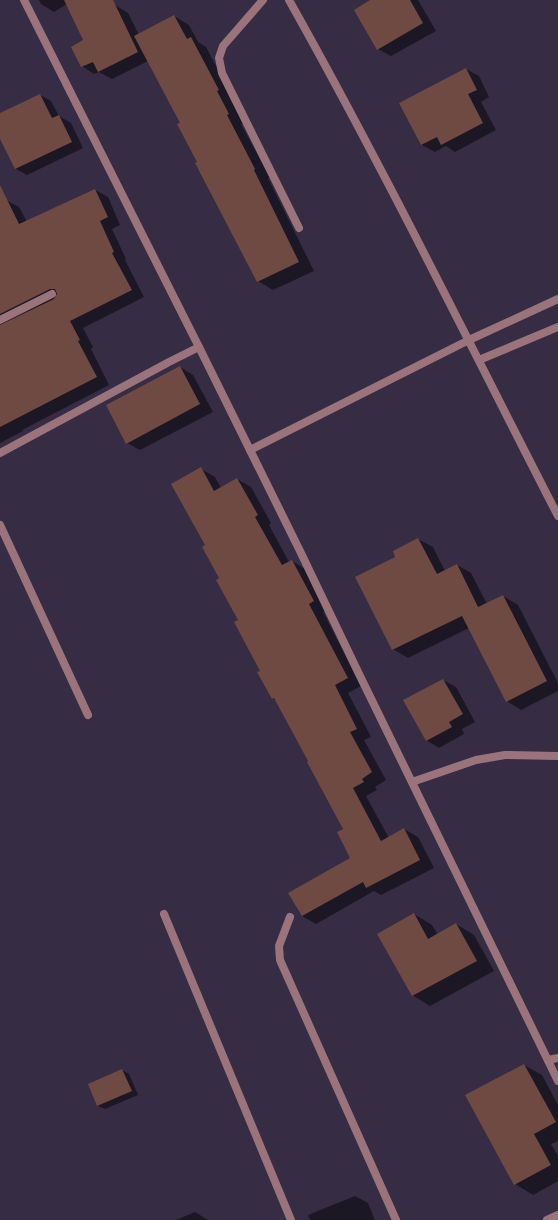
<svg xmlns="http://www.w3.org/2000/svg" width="558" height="1220" font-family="Helvetica,sans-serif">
  <rect width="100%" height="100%" fill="#362c44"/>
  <g fill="#0007">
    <path d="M39,0H110L115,5L128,13L139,35L174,16L189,25L198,42L206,47L233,98L244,123L241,124L270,178H268L314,271L273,290L258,281L198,162L181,123L148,61L112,79L99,72L94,74L82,66L84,41L67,4L54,12L41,4Z"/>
    <path d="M372,0H418L436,31L391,56L378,49Z"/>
    <path d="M466,69L479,76L489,97L481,102L496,130L455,152L446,146L435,152L422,145L400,103Z"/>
    <path d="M40,95L51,101L59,116L71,123L83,148L27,175L16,169L0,137V114Z"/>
    <path d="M95,190L108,197L120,225L112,229L126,259L125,260L144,297L83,328L93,347L91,349L109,385L22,430L23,431L0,443V203L6,200L19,207L27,222Z"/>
    <path d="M180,367L193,375L213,412L140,450L127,443Z"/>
    <path d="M201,469L215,477L221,488L237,479L251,487L271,523L269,525L289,562L292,561L305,569L327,610L323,612L361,686L348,693L371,737L364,740L386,780L375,787L377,790L366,796L389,838L404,829L418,837L434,868L381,895L374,891L316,924L302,916L352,858L344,829L277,701L272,698L206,546Z"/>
    <path d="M418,539L433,547L445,571L457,565L471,573L487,604L503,596L518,605L558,683V691L521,710L507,701L469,628L408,658L393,649L396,557Z"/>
    <path d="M443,680L456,687L475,722L462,729L464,734L439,748L426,740Z"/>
    <path d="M414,914L432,925L438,935L456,924L474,935L494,971L430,1006L412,995Z"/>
    <path d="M524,1065L542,1075L558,1105V1141L551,1144L558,1156V1181L533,1195L515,1184Z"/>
    <path d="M122,1070L129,1074L138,1095L105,1109L98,1106L89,1084Z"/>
    <path d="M355,1196L368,1203L375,1220H310L308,1215Z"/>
    <path d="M195,1212L208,1220H176Z"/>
  </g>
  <g fill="#6f4a42">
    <path d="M64,0H113L138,52L98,72L93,62L81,67L71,47L83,40Z"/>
    <path d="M370,0H410L423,23L377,50L354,10Z"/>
    <path d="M174,15L187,39L191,37L219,90L217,91L229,114L227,115L255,169L254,170L299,262L257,282L195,163L197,162L177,124L180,123L134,36Z"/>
    <path d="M466,68L477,90L468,94L483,123L441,145L437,137L421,145L399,103Z"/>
    <path d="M40,94L52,118L59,115L72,142L15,169L0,139V113Z"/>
    <path d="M0,185L19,224L95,189L108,217L100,221L114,252L112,253L132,290L70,321L80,340L78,341L97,377L0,427V325L54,299L57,294L55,289H50L0,314Z"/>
    <path d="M180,366L200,404L126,444L106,405Z"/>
    <path d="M201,467L214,491L237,478L258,515L255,517L282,565L292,560L314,601L309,604L348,678L335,685L357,729L350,732L372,772L362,779L364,782L353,788L381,841L404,828L420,860L366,888L363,882L302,916L288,893L350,858L337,832L343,829L307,762L308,761L274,698L272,699L257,672L260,671L234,622L238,620L216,580L219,578L202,547L205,545L171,484Z"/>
    <path d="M418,538L437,574L457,564L478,607L503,595L547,681L506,702L462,616L392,650L355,577L395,557L393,551Z"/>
    <path d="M443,679L463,714L449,722L452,727L426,741L403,700Z"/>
    <path d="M414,913L428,939L456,923L477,961L412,996L377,934Z"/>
    <path d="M524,1064L556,1122L534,1134L551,1165L514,1185L465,1095Z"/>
    <path d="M122,1069L132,1091L97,1106L88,1084Z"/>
  </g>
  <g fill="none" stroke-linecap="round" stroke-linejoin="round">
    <g stroke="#9b747b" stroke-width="8">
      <path d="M479,360L558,327"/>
      <path d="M412,782L476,760L505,755L558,756"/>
      <path d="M290,917L279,946L280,960L396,1220"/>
      <path d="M548,1060L558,1058"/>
    </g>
    <g stroke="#9b747b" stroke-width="8">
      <path d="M24,0L199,347L300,551L360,676L558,1081"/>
      <path d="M263,0L223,46L219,58L222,73L299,228"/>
      <path d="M289,0C384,169 469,343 558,516"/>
      <path d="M0,320L52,294"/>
      <path d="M250,450L469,340L558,299"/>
      <path d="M0,453L169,362L199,347"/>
      <path d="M0,525L88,715"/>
      <path d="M164,914L291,1220"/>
      <path d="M547,1220L558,1215"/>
    </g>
  </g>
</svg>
